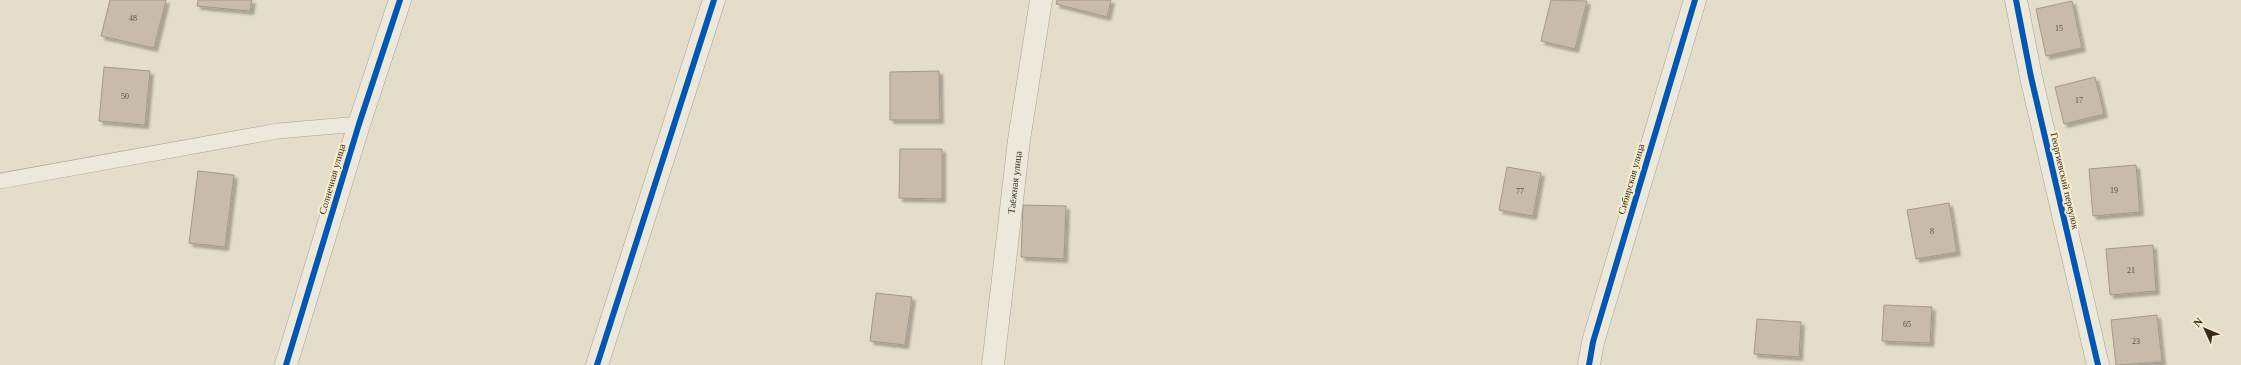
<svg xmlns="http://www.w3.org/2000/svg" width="2241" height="365" font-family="Georgia,serif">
  <defs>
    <filter id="shadow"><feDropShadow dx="3.5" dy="3.5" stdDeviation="1" flood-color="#0004"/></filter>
  </defs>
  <rect width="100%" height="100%" fill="#e4ddc9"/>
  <g fill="#c8bbaa" stroke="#a49889" filter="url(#shadow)">
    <path d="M110,0H166L154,48L101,36Z"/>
    <path d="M198,0H252L250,11L197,6Z"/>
    <path d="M1057,0H1111L1107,17L1056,4Z"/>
    <path d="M1551,0L1587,1L1575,49L1541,41Z"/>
    <path d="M2072,1L2082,48L2046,56L2036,9Z"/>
    <path d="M104,67L150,71L145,125L99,121Z"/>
    <path d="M939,71L940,120H890V72Z"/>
    <path d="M2095,77L2104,114L2064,124L2055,87Z"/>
    <path d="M900,149H942V199L899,198Z"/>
    <path d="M2136,165L2140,212L2093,216L2089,169Z"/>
    <path d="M1507,167L1541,173L1533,216L1499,210Z"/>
    <path d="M198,171L234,175L225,247L189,243Z"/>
    <path d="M1949,203L1957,252L1916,259L1907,210Z"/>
    <path d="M1023,205L1066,206L1064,259L1021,257Z"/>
    <path d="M2153,245L2156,291L2110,295L2106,249Z"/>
    <path d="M876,293L912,297L905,345L870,341Z"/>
    <path d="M1884,305L1932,307L1930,343L1882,341Z"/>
    <path d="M2157,315L2162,362L2116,365L2111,320Z"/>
    <path d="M1757,319L1801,322L1799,357L1754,354Z"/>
  </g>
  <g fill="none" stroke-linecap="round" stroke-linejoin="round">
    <g stroke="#a9a193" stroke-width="16">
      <path id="service" d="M0,181L278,131L359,124"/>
    </g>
    <g stroke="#a9a193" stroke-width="23">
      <g id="minor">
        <path d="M2016,0L2031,77L2098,365"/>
        <path d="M286,365L359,124L400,0"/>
        <path d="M597,365L714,0"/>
        <path id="s1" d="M993,365L1019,140L1041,0"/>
        <path d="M1589,365L1593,342L1695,0"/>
      </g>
    </g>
    <use href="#service" stroke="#ece8dc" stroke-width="15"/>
    <use href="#minor" stroke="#ece8dc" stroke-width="22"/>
    <g stroke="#f7edce" stroke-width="8">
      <g id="cycleway">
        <path d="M2016,0L2031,77L2098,365"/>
        <path d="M286,365L359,124L400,0"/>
        <path d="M597,365L714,0"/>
        <path d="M1589,365L1593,342L1695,0"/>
      </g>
    </g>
    <use href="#cycleway" stroke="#0057b8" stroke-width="6"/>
  </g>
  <g text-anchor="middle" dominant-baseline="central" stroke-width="4" stroke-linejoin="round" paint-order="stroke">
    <g font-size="8" fill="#5b4e40">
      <text x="133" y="18">48</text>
      <text x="2059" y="28">15</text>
      <text x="125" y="96">50</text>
      <text x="2079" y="100">17</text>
      <text x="2114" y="190">19</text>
      <text x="1520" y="191">77</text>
      <text x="1932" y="231">8</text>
      <text x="2131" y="270">21</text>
      <text x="1907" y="324">65</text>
      <text x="2136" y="341">23</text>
    </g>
    <g font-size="10" fill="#372a1c" stroke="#f7edce">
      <text transform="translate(332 179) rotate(-74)">Солнечная улица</text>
      <text transform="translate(1631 179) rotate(-74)">Сибирская улица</text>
      <text transform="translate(2065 181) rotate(77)">Георгиевский переулок</text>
      <text stroke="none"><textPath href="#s1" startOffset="184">Таёжная улица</textPath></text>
    </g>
  </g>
  <g transform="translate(2205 329) rotate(314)" stroke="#f7edce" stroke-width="3" paint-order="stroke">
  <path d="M0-3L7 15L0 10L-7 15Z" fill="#372a1c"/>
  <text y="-6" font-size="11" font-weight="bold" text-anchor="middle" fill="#372a1c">N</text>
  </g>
</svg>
